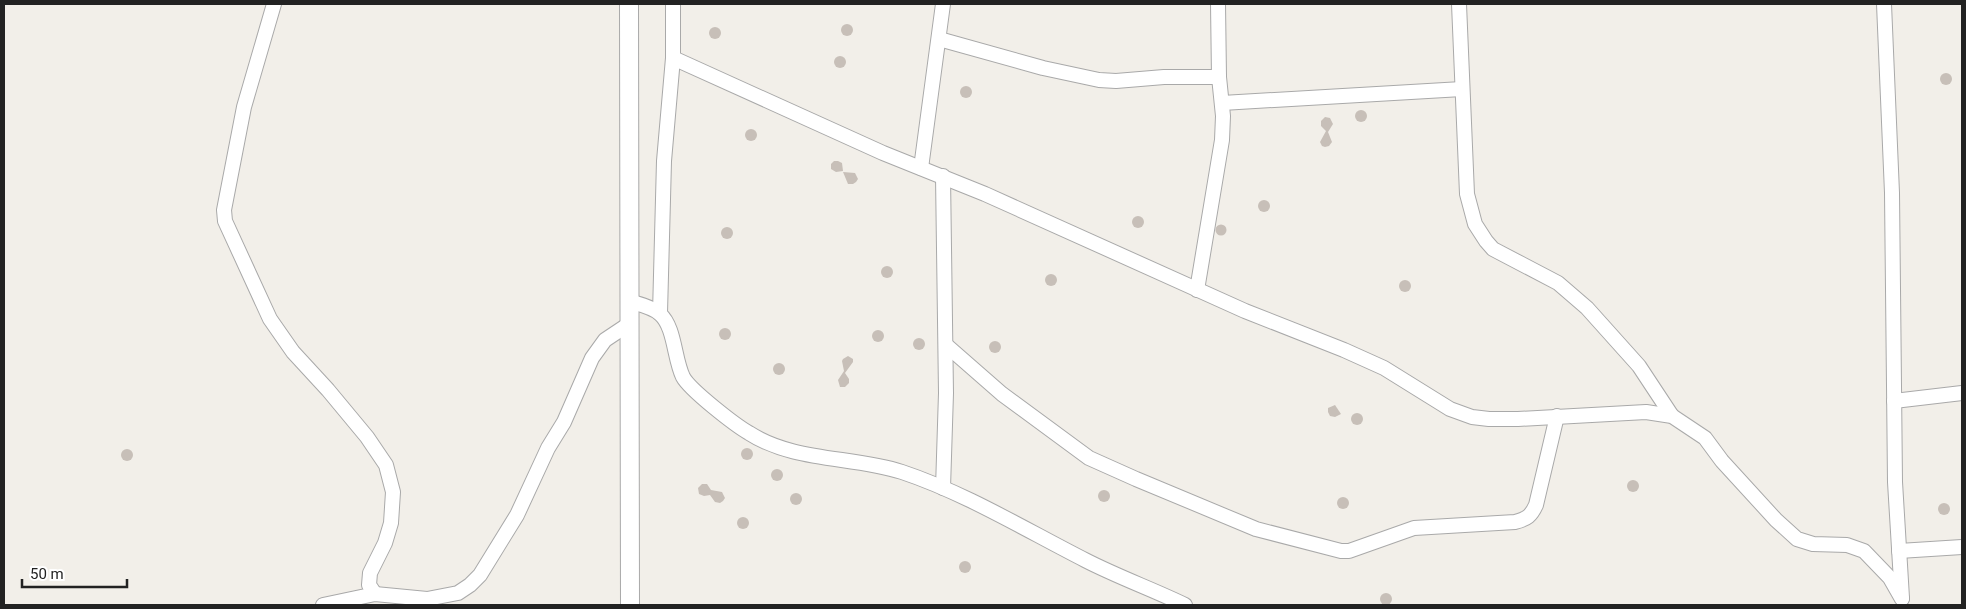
<svg xmlns="http://www.w3.org/2000/svg" width="1966" height="609" font-family="Roboto,sans-serif">
  <rect width="100%" height="100%" fill="#f2efe9"/>
  <g fill="#c7bfb8">
    <circle cx="847" cy="30" r="6"/>
    <circle cx="715" cy="33" r="6"/>
    <circle cx="840" cy="62" r="6"/>
    <circle cx="1946" cy="79" r="6"/>
    <circle cx="966" cy="92" r="6"/>
    <circle cx="1361" cy="116" r="6"/>
    <path d="M1325,117L1330,118L1333,124L1328,132L1332,142L1329,146L1325,147L1322,146L1320,142L1326,131L1321,126V121Z"/>
    <circle cx="751" cy="135" r="6"/>
    <path d="M834,161H838L842,163L843,171L836,172L831,169V164Z"/>
    <path d="M843,172L855,173L858,179L856,182L853,184H848Z"/>
    <circle cx="1264" cy="206" r="6"/>
    <circle cx="1138" cy="222" r="6"/>
    <circle cx="1221" cy="230" r="5.5"/>
    <circle cx="727" cy="233" r="6"/>
    <circle cx="887" cy="272" r="6"/>
    <circle cx="1051" cy="280" r="6"/>
    <circle cx="1405" cy="286" r="6"/>
    <circle cx="725" cy="334" r="6"/>
    <circle cx="878" cy="336" r="6"/>
    <circle cx="919" cy="344" r="6"/>
    <circle cx="995" cy="347" r="6"/>
    <path d="M848,356L853,359V362L845,373L849,379V383L845,387H840L838,380L844,371L842,361L843,359Z"/>
    <circle cx="779" cy="369" r="6"/>
    <path d="M1335,405L1341,414L1335,417L1330,416L1328,412V408Z"/>
    <circle cx="1357" cy="419" r="6"/>
    <circle cx="747" cy="454" r="6"/>
    <circle cx="127" cy="455" r="6"/>
    <circle cx="777" cy="475" r="6"/>
    <circle cx="1633" cy="486" r="6"/>
    <path d="M702,484H707L711,490L722,492L725,498L723,501L720,503L715,502L710,495L704,496L699,494L698,488Z"/>
    <circle cx="1104" cy="496" r="6"/>
    <circle cx="796" cy="499" r="6"/>
    <circle cx="1343" cy="503" r="6"/>
    <circle cx="1944" cy="509" r="6"/>
    <circle cx="743" cy="523" r="6"/>
    <circle cx="965" cy="567" r="6"/>
    <circle cx="1386" cy="599" r="6"/>
  </g>
  <g fill="none" stroke-linecap="round" stroke-linejoin="round">
    <g stroke="#a9a9a9" stroke-width="16">
      <g id="minor">
        <path d="M274,4L244,107L224,210L225,221L270,319L293,352L328,390L367,437L386,465L393,492L391,523L385,543L370,573L369,585L375,594"/>
        <path d="M1459,4L1467,194L1475,224L1486,241L1493,249L1558,283L1587,308L1639,366L1672,416"/>
        <path d="M1884,4L1892,193L1895,482L1902,598"/>
        <path d="M939,39L1043,68L1099,80L1116,81L1164,77H1219"/>
        <path d="M673,58L883,153L985,194L1245,311L1344,350L1384,368L1450,409L1472,417L1489,419H1518L1646,412L1672,416L1705,438L1722,461L1776,520L1797,539L1813,544L1847,545L1864,551L1890,578L1902,599"/>
        <path d="M1222,103L1462,89"/>
        <path d="M921,168L943,4"/>
        <path d="M943,176L946,393L943,488"/>
        <path d="M1197,290L1222,140L1223,116L1219,77L1218,4"/>
        <path d="M629,301C638,304 653,307 660,314C675,327 674,359 683,377C690,390 735,425 749,433C794,462 852,456 902,472C965,493 1026,530 1085,560C1118,577 1152,589 1185,605"/>
        <path d="M660,313L664,161L673,58V4"/>
        <path d="M946,345L1002,394L1089,458L1136,479L1256,529L1341,551H1349L1414,528L1515,522C1527,519 1531,516 1536,505L1557,416"/>
        <path d="M1894,401L1962,393"/>
        <path d="M1899,551L1962,547"/>
        <path d="M323,605L375,594L427,599L458,593L470,585L480,575L517,515L548,448L564,422L592,358L605,340L629,324"/>
      </g>
    </g>
    <g stroke="#a9a9a9" stroke-width="20">
      <path id="tertiary" d="M629,4L630,605"/>
    </g>
    <use href="#minor" stroke="#fff" stroke-width="14"/>
    <use href="#tertiary" stroke="#fff" stroke-width="18"/>
  </g>
  <rect width="1966" height="609" fill="none" stroke="#222222" stroke-width="10"/>
  <path d="M22 579v8h105v-8" fill="none" stroke="#222222" stroke-width="2.5"/>
  <text x="30" y="579" font-size="15" fill="#222222" stroke="#ffffff" stroke-width="4" paint-order="stroke">50 m</text>
</svg>
